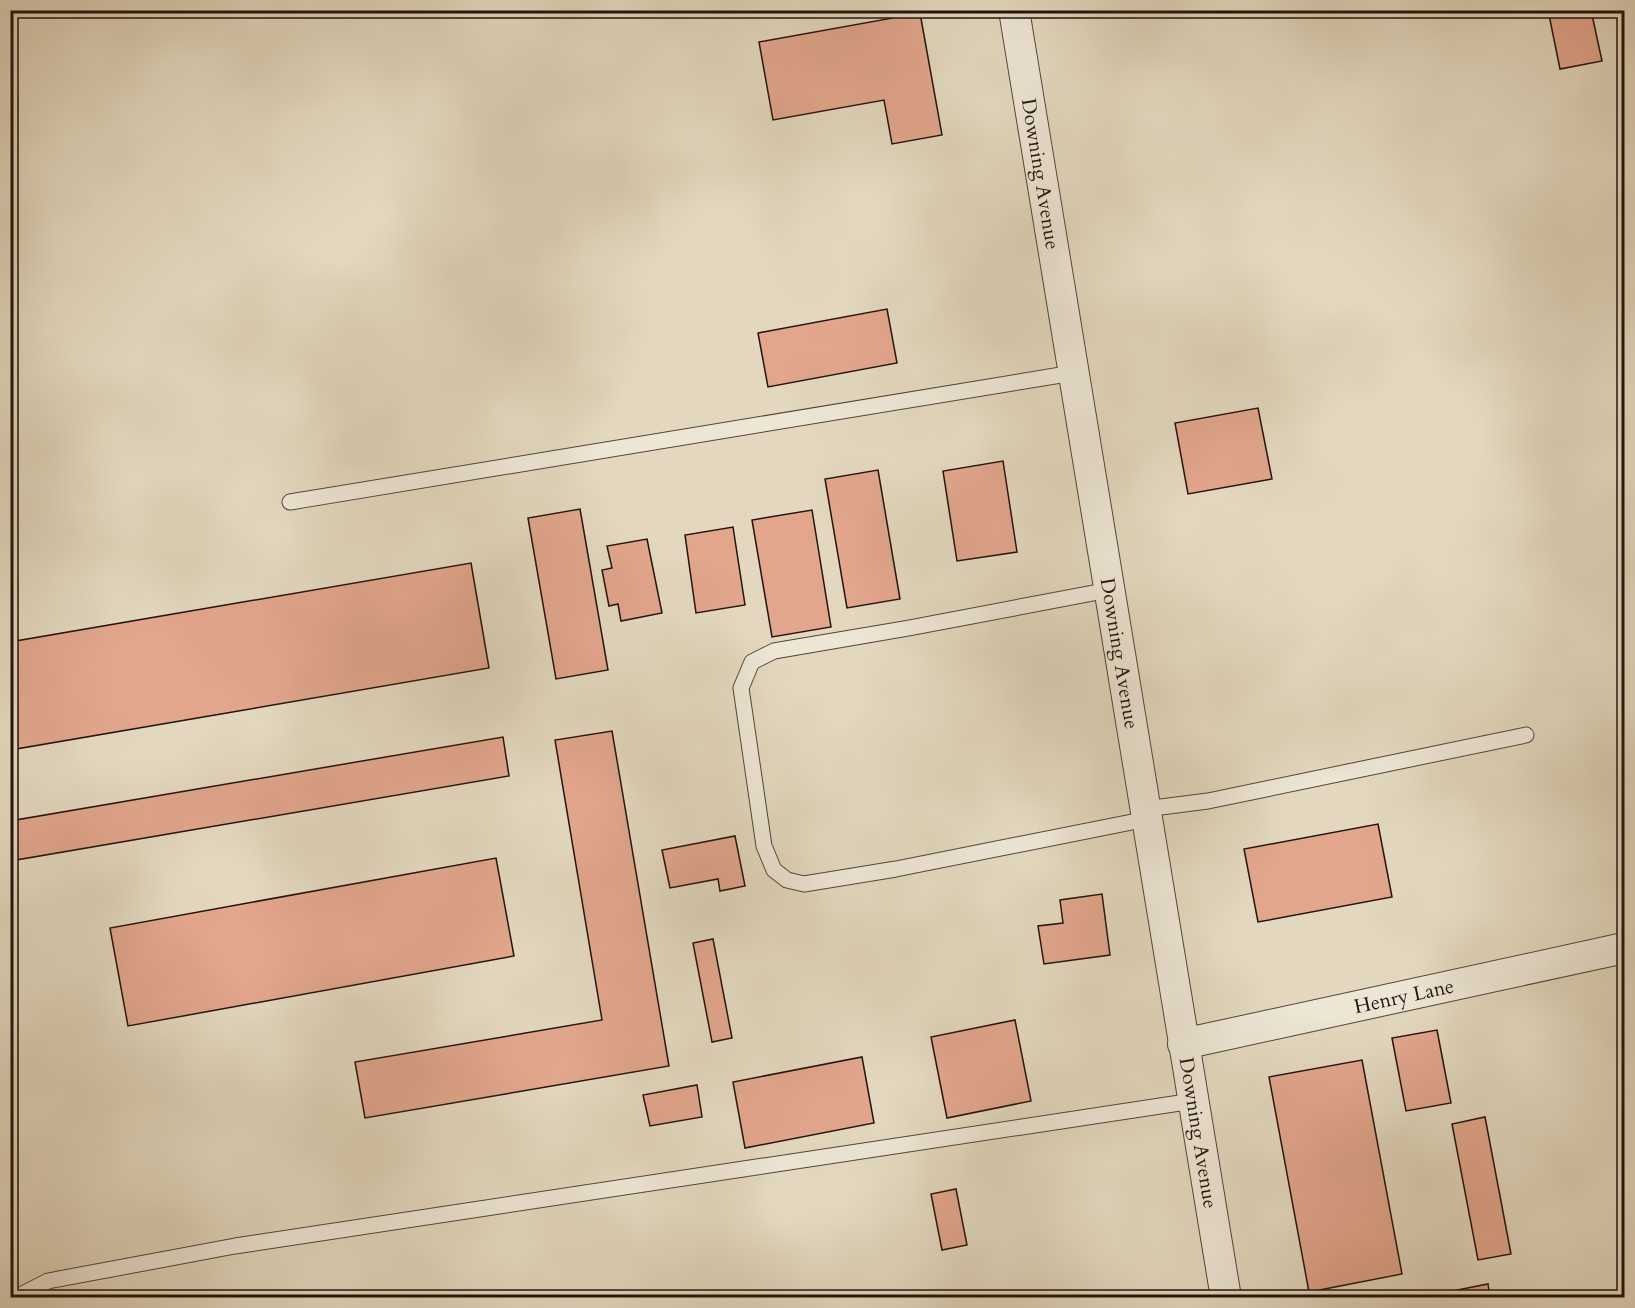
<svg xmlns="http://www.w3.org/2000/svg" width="1635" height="1308" font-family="Cardo,serif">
  <rect width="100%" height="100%" fill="#e3d8bf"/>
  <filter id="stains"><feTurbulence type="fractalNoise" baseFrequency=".00333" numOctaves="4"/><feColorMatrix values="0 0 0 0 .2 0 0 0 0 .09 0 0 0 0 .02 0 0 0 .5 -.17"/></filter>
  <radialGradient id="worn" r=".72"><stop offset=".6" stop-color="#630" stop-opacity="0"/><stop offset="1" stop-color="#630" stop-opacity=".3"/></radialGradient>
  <g fill="#e2a68d" stroke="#22130b" stroke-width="1.5">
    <path d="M1548,10H1591L1602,61L1560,69Z"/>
    <path d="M920,13L942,135L892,144L884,100L773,120L759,42Z"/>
    <path d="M887,309L897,363L768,387L758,333Z"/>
    <path d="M1258,408L1272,479L1188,494L1175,423Z"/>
    <path d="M1003,461L1017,552L957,561L943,471Z"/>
    <path d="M878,470L900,599L847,608L825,479Z"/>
    <path d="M580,509L608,670L556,679L528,518Z"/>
    <path d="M812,510L831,627L772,637L752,520Z"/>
    <path d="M733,527L745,605L696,613L685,535Z"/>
    <path d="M647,539L662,613L621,621L618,604L609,606L602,570L612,568L607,546Z"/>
    <path d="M471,563L489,668L10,750V642Z"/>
    <path d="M612,731L669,1066L365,1118L355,1062L602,1020L555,740Z"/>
    <path d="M503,737L509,776L10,861V821Z"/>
    <path d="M1378,824L1392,897L1258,922L1244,849Z"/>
    <path d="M735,836L745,886L720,891L718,879L670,888L662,850Z"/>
    <path d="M496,858L514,956L128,1026L110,928Z"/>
    <path d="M1102,894L1110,955L1044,964L1038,926L1063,923L1060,900Z"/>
    <path d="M713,939L732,1038L712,1042L693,943Z"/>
    <path d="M1015,1020L1031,1101L947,1118L931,1037Z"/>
    <path d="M1437,1030L1451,1103L1406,1111L1392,1038Z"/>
    <path d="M862,1057L874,1123L745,1148L733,1082Z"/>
    <path d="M1362,1060L1402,1274L1309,1292L1269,1077Z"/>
    <path d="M697,1085L702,1117L650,1126L643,1095Z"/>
    <path d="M1485,1117L1511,1254L1478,1260L1452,1124Z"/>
    <path d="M956,1189L967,1245L942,1250L931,1194Z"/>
    <path d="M1488,1284L1490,1298H1417Z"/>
  </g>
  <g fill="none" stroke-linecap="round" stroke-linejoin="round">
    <g stroke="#524438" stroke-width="17">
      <g id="service">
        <path d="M290,502L1073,373"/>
        <path d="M1109,590L909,628L774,651L752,662L741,688L764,846L774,870L787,880L804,884L896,869L1147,819"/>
        <path d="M1145,809L1208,801L1526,735"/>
        <path d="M15,1298L48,1281L235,1246L1193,1101"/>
      </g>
    </g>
    <g stroke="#524438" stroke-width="32">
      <g id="minor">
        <path id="s1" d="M1014,10L1226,1298"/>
        <path id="s2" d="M1183,1044L1624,948"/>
      </g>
    </g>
    <use href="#service" stroke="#ede6d5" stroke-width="15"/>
    <use href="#minor" stroke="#ede6d5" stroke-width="30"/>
  </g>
  <g text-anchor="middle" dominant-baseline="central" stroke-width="4.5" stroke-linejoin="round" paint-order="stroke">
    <g font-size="20" fill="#22130b" stroke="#ede6d5">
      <text stroke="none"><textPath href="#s1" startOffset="166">Downing Avenue</textPath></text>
      <text stroke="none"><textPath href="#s1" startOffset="652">Downing Avenue</textPath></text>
      <text stroke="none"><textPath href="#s2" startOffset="226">Henry Lane</textPath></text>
      <text stroke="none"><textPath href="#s1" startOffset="1138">Downing Avenue</textPath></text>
    </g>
  </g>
  <rect width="1635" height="1308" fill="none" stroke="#e3d8bf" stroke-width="36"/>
  <rect x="12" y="12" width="1611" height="1284" fill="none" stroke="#22130b" stroke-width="3"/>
  <rect x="18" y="18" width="1599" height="1272" fill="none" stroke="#22130b" stroke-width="1.5"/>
  <rect width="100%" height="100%" filter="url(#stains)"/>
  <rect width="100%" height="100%" fill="url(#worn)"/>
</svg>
